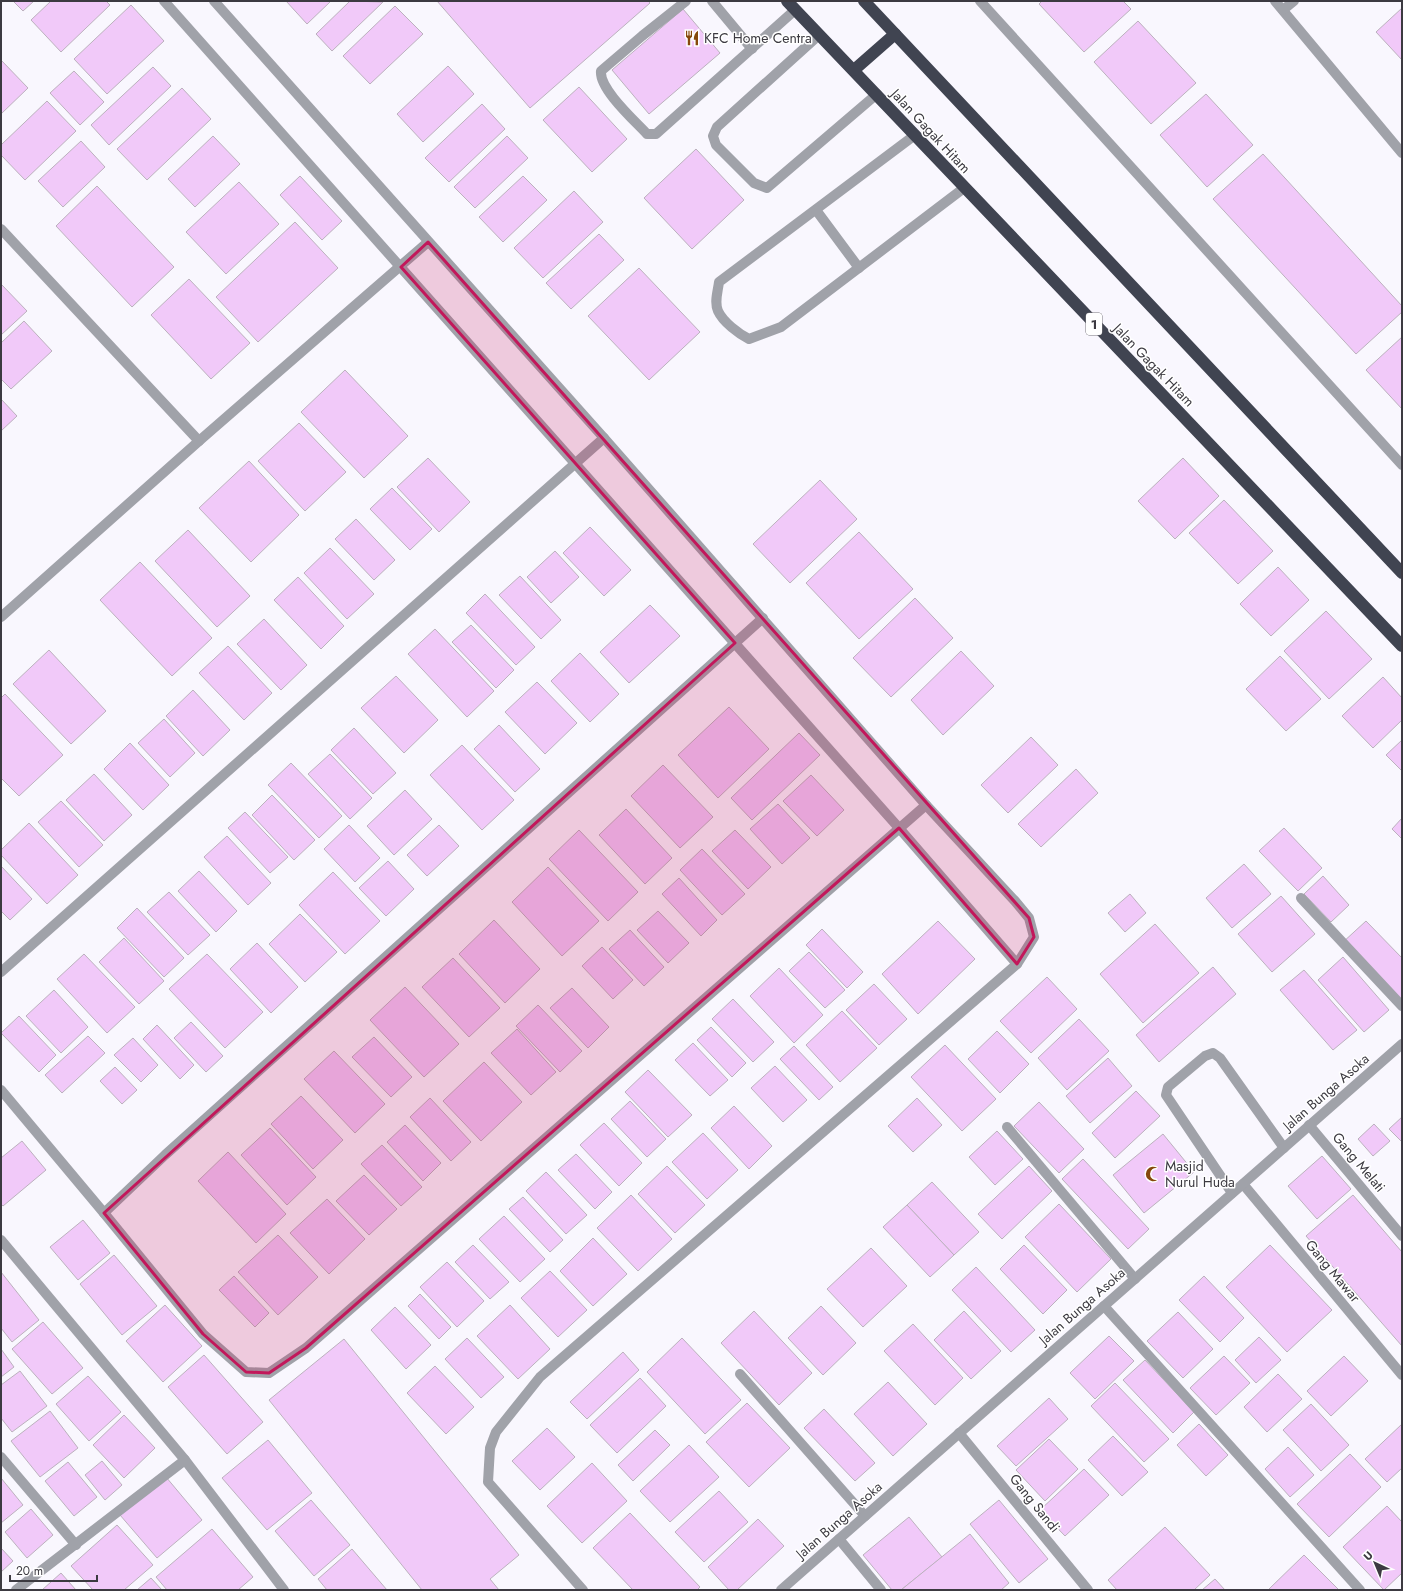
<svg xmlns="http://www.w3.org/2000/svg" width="1403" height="1591" font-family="Jost,sans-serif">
  <rect width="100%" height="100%" fill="#f9f7fe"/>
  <g fill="#f1c9f9" stroke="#bcb1be">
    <path d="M13,1H34L23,11Z"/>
    <path d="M51,1H106L110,5L61,52L31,20Z"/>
    <path d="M286,1H331L307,24Z"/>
    <path d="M350,1L383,2L332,51L316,34Z"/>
    <path d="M437,1H648L650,3L530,108Z"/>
    <path d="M1042,1H1123L1131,9L1084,52L1039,4Z"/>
    <path d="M131,5L164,41L107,94L74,59Z"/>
    <path d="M395,6L423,34L370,84L343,56Z"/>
    <path d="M1402,8V60L1376,32Z"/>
    <path d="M683,9L720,53L649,114L612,70Z"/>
    <path d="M1138,21L1196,83L1151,124L1094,62Z"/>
    <path d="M1,60L28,88L1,114Z"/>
    <path d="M448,66L474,94L423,142L397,114Z"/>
    <path d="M153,67L171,86L109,145L91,125Z"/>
    <path d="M74,71L104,102L80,125L50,93Z"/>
    <path d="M579,87L627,139L592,172L543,120Z"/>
    <path d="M182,88L211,119L147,180L117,149Z"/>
    <path d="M1206,94L1253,145L1207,187L1160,135Z"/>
    <path d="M47,101L76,131L25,180L1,155V145Z"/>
    <path d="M482,104L505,129L449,182L425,158Z"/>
    <path d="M213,136L240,164L195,207L168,179Z"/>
    <path d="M507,136L528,158L475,208L454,187Z"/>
    <path d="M81,141L105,167L63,207L38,181Z"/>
    <path d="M696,149L744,200L692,249L644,198Z"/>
    <path d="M1263,154L1402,306V312L1356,354L1213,199Z"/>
    <path d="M300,176L342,221L322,240L280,195Z"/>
    <path d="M523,176L547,200L503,242L479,217Z"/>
    <path d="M239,182L279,224L226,274L186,232Z"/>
    <path d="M97,186L174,267L132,307L56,226Z"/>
    <path d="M574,191L603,222L543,278L514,248Z"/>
    <path d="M295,222L338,268L258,342L216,297Z"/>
    <path d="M599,234L624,260L571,309L546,283Z"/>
    <path d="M639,268L700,332L649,380L588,316Z"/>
    <path d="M189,279L250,343L211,379L151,315Z"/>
    <path d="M1,284L27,311L1,335Z"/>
    <path d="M24,321L52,351L11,389L1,379V343Z"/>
    <path d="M1402,337V409L1366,370Z"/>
    <path d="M345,370L408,436L364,478L301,412Z"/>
    <path d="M1,399L17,416L1,431Z"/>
    <path d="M299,423L346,472L305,511L258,461Z"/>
    <path d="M428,458L470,502L439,532L397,487Z"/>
    <path d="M1183,458L1219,496L1175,539L1138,501Z"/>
    <path d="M249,461L299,515L251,562L199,508Z"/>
    <path d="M820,480L857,519L790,583L753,544Z"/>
    <path d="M392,488L432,529L410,550L370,509Z"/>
    <path d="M1224,500L1273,551L1238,584L1189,533Z"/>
    <path d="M356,519L395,560L374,580L335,539Z"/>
    <path d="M590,527L631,570L604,596L563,553Z"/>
    <path d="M188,530L250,596L217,627L155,561Z"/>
    <path d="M859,532L913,589L859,639L806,583Z"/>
    <path d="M330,548L374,594L347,619L304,573Z"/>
    <path d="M555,551L579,577L551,603L527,577Z"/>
    <path d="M140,562L212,638L172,676L100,600Z"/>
    <path d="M1278,567L1309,600L1271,636L1240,604Z"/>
    <path d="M520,576L561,620L541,639L499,595Z"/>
    <path d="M298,577L344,626L321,649L274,600Z"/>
    <path d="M485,594L535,647L516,665L466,613Z"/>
    <path d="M915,598L953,638L891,697L853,658Z"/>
    <path d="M650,605L680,636L629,683L600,652Z"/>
    <path d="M1326,611L1372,659L1329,699L1284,651Z"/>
    <path d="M264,619L307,665L281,690L237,644Z"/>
    <path d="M471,625L514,670L496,688L452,642Z"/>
    <path d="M435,629L494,691L467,717L408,654Z"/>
    <path d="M228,646L272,693L244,720L199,673Z"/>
    <path d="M49,650L106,711L71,744L13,684Z"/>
    <path d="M961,651L994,686L943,735L911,700Z"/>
    <path d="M580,653L619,694L590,722L551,681Z"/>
    <path d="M1280,656L1321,699L1286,731L1246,689Z"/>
    <path d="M396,676L438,720L404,753L361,708Z"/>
    <path d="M1383,677L1402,698V720L1373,748L1342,716Z"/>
    <path d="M537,682L577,723L545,754L505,712Z"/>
    <path d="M193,690L230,730L203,756L166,716Z"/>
    <path d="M5,694L63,755L19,796L1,778V698Z"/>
    <path d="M729,707L769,749L718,798L678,755Z"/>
    <path d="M164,719L195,753L170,777L138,743Z"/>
    <path d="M499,725L540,769L515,792L474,749Z"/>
    <path d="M354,728L396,773L373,794L331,750Z"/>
    <path d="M799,733L820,755L752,820L731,798Z"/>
    <path d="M1031,737L1058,765L1008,813L981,785Z"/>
    <path d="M1402,740V771L1386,755Z"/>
    <path d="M130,743L169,785L143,810L104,769Z"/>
    <path d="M462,745L514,800L482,830L430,775Z"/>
    <path d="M330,754L372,798L350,819L308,774Z"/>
    <path d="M291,763L342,816L319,838L268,785Z"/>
    <path d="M663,765L713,817L680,848L631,796Z"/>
    <path d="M1076,769L1098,793L1041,847L1018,824Z"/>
    <path d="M94,774L132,815L104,841L66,800Z"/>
    <path d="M811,775L844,810L817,836L783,801Z"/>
    <path d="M405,790L432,819L394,855L367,826Z"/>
    <path d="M272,795L315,840L294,860L252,815Z"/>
    <path d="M61,801L103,845L79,867L38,822Z"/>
    <path d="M778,804L810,838L782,864L750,829Z"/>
    <path d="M626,809L672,858L645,884L599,835Z"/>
    <path d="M245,812L288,857L270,873L228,828Z"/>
    <path d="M1402,818V839L1392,829Z"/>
    <path d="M29,823L78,875L47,904L1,855V850Z"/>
    <path d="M349,825L380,858L355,882L324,849Z"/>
    <path d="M439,825L459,846L427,876L407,855Z"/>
    <path d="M1284,828L1322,868L1298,891L1259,851Z"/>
    <path d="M579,830L638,892L608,921L549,859Z"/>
    <path d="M735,830L771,867L748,889L712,851Z"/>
    <path d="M227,836L271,883L248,905L204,857Z"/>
    <path d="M702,849L745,894L722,915L680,870Z"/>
    <path d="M388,861L414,889L386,916L359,888Z"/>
    <path d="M1244,864L1271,894L1232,928L1206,898Z"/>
    <path d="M1,866L32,899L10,920L1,911Z"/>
    <path d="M548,867L599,921L562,956L512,902Z"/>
    <path d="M199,871L237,911L216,932L178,891Z"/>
    <path d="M333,872L380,921L345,954L299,905Z"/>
    <path d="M1323,876L1349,905L1331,922L1304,894Z"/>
    <path d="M679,878L717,920L701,936L662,894Z"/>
    <path d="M169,892L210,935L188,955L147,912Z"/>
    <path d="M1130,894L1146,913L1125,932L1108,913Z"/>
    <path d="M1281,896L1315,934L1272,972L1238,934Z"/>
    <path d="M137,908L184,958L164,977L117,928Z"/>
    <path d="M658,911L689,943L668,963L637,930Z"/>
    <path d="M300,914L337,952L305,982L269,944Z"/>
    <path d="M494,920L540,969L505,1003L459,954Z"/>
    <path d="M938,921L975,959L918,1014L882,974Z"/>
    <path d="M1366,921L1402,958V1005L1342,943Z"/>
    <path d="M1155,924L1199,973L1143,1023L1100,974Z"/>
    <path d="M822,929L863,972L847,988L806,945Z"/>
    <path d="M630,930L664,967L644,986L609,949Z"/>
    <path d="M124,938L164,981L139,1004L99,962Z"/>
    <path d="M257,943L298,987L271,1013L230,969Z"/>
    <path d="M602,947L633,980L613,999L582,966Z"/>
    <path d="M809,952L845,990L825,1008L789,971Z"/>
    <path d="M84,954L135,1007L107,1033L57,979Z"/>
    <path d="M207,954L263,1012L225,1048L169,989Z"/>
    <path d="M1343,957L1389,1010L1364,1032L1318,980Z"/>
    <path d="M453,958L500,1008L469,1037L422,987Z"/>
    <path d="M1213,967L1236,994L1159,1062L1136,1035Z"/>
    <path d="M779,968L823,1015L794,1043L750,996Z"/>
    <path d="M1304,970L1357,1030L1333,1050L1280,990Z"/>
    <path d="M1047,977L1077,1009L1031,1053L1000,1021Z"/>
    <path d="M874,984L907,1019L879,1045L846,1010Z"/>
    <path d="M405,987L459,1044L424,1077L370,1020Z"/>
    <path d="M572,988L609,1027L588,1048L550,1008Z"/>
    <path d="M54,990L88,1027L61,1053L26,1016Z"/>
    <path d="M733,999L774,1042L753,1062L712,1019Z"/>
    <path d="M538,1005L582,1051L560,1072L516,1026Z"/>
    <path d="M842,1011L877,1048L840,1082L806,1045Z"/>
    <path d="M19,1016L56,1055L39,1072L1,1033Z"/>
    <path d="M1079,1019L1109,1051L1067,1090L1038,1058Z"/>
    <path d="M191,1022L223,1056L206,1072L174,1038Z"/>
    <path d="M157,1025L194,1065L180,1079L143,1039Z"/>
    <path d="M711,1027L746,1063L732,1077L697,1040Z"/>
    <path d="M517,1029L556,1072L531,1095L491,1053Z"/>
    <path d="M997,1031L1029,1064L1000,1093L968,1059Z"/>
    <path d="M88,1036L105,1053L62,1093L45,1075Z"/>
    <path d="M374,1037L412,1077L391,1097L352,1057Z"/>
    <path d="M133,1038L158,1065L141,1082L114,1055Z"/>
    <path d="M693,1043L728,1080L710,1096L675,1060Z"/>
    <path d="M945,1045L996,1099L962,1131L911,1077Z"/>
    <path d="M794,1046L833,1087L819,1100L780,1059Z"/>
    <path d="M334,1051L385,1104L355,1133L304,1079Z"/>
    <path d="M1108,1058L1132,1086L1090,1123L1066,1096Z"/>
    <path d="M484,1062L522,1102L481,1141L443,1101Z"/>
    <path d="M775,1066L807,1100L783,1122L751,1088Z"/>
    <path d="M115,1067L137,1090L122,1104L100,1081Z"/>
    <path d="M648,1070L692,1115L668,1137L625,1092Z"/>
    <path d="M1136,1091L1160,1116L1115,1158L1092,1133Z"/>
    <path d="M301,1096L343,1140L313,1169L271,1124Z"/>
    <path d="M430,1098L471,1142L451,1161L410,1117Z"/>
    <path d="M917,1098L942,1125L913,1152L888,1126Z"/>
    <path d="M630,1101L666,1139L647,1157L611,1119Z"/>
    <path d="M1039,1102L1084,1149L1059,1173L1014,1126Z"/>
    <path d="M734,1106L772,1146L749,1169L711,1128Z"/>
    <path d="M1402,1117V1142L1389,1129Z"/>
    <path d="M604,1123L642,1163L619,1186L580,1145Z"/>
    <path d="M1374,1124L1390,1141L1373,1156L1358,1139Z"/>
    <path d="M405,1125L441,1163L423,1181L387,1142Z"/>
    <path d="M270,1128L316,1177L287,1205L241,1155Z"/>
    <path d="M997,1131L1023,1159L995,1185L969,1157Z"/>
    <path d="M703,1133L738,1170L707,1199L672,1162Z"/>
    <path d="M1163,1134L1194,1172L1144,1213L1113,1175Z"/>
    <path d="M22,1141L46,1170L3,1206L1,1204V1158Z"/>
    <path d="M382,1145L422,1187L401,1206L361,1164Z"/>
    <path d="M228,1152L286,1214L256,1243L198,1181Z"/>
    <path d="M576,1154L612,1192L595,1209L558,1170Z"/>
    <path d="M1322,1156L1351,1189L1317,1219L1288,1186Z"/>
    <path d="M1083,1159L1149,1229L1128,1249L1062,1179Z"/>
    <path d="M667,1166L705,1205L675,1233L638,1194Z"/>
    <path d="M1029,1166L1052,1191L1002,1239L978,1214Z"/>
    <path d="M546,1172L587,1215L566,1234L526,1191Z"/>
    <path d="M364,1175L397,1209L369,1235L336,1201Z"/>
    <path d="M932,1182L979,1232L954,1255L907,1205Z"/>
    <path d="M631,1195L672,1239L638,1271L597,1228Z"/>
    <path d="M1353,1195L1402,1252V1346L1306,1236Z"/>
    <path d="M523,1197L563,1240L550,1252L509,1209Z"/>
    <path d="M327,1199L365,1239L329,1274L290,1233Z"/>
    <path d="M1059,1204L1111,1259L1077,1292L1025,1237Z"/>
    <path d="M907,1205L954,1255L930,1277L883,1227Z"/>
    <path d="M504,1216L545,1259L520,1282L479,1239Z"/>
    <path d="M83,1220L110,1253L78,1280L50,1247Z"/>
    <path d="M278,1235L318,1277L278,1315L238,1272Z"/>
    <path d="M593,1238L627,1274L593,1306L560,1271Z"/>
    <path d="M473,1245L509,1282L490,1299L455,1262Z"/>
    <path d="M1024,1245L1067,1290L1043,1314L1000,1269Z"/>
    <path d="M1270,1245L1332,1310L1287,1352L1226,1287Z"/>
    <path d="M871,1248L907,1286L863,1327L827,1289Z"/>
    <path d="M114,1255L157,1306L122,1335L80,1284Z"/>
    <path d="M447,1262L484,1301L457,1327L420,1287Z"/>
    <path d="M976,1267L1035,1330L1011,1352L952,1290Z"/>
    <path d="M550,1271L587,1310L558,1337L521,1298Z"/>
    <path d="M1,1272L39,1320L12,1342L1,1328Z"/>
    <path d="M234,1276L269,1313L255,1327L219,1290Z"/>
    <path d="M1204,1276L1244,1318L1220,1342L1179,1300Z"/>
    <path d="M420,1294L451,1327L439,1339L408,1306Z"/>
    <path d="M165,1305L202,1346L163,1382L126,1341Z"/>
    <path d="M510,1305L550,1349L518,1379L477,1336Z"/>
    <path d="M821,1306L856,1343L823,1375L788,1338Z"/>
    <path d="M395,1307L431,1345L406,1369L371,1330Z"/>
    <path d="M754,1311L812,1373L779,1405L721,1343Z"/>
    <path d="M964,1311L1001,1351L971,1379L934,1340Z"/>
    <path d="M1178,1312L1213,1349L1183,1378L1147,1341Z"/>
    <path d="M43,1322L83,1368L52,1394L12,1349Z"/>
    <path d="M913,1324L963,1378L935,1405L884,1351Z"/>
    <path d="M1109,1336L1134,1361L1095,1399L1070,1373Z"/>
    <path d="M1259,1337L1281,1360L1256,1383L1235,1360Z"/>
    <path d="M467,1338L504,1377L481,1398L445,1359Z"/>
    <path d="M682,1338L741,1400L705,1434L647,1372Z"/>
    <path d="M344,1339L519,1555L490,1579L499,1590H422L269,1400Z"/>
    <path d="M1,1349L14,1367L1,1377Z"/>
    <path d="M623,1352L639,1370L587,1419L570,1402Z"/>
    <path d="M204,1355L263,1422L227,1454L168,1387Z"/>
    <path d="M1224,1356L1250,1383L1216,1415L1190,1388Z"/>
    <path d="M1344,1356L1368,1381L1331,1416L1307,1391Z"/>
    <path d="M1145,1360L1194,1412L1173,1433L1123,1380Z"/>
    <path d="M435,1366L474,1407L446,1434L407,1393Z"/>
    <path d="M20,1371L47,1406L12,1432L1,1418V1385Z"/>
    <path d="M1278,1374L1302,1399L1267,1432L1244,1407Z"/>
    <path d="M88,1376L121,1412L89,1441L56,1404Z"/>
    <path d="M640,1378L666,1406L617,1453L590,1425Z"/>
    <path d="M888,1382L927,1424L893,1456L854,1414Z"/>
    <path d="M1115,1383L1169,1439L1144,1462L1091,1406Z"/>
    <path d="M1049,1398L1068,1419L1016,1466L997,1446Z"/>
    <path d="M747,1403L790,1448L749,1487L706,1442Z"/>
    <path d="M1311,1404L1349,1445L1321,1471L1283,1430Z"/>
    <path d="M824,1409L875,1463L855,1481L804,1428Z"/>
    <path d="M50,1411L78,1448L40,1477L11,1441Z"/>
    <path d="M124,1415L155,1448L124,1478L93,1445Z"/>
    <path d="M1199,1424L1228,1455L1206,1476L1177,1445Z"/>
    <path d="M1402,1424V1468L1387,1482L1365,1459Z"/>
    <path d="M547,1428L575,1457L540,1490L512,1461Z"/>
    <path d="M655,1430L670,1445L633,1481L618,1465Z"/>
    <path d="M1113,1436L1148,1472L1122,1496L1088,1460Z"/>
    <path d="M1049,1439L1078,1469L1045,1501L1016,1470Z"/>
    <path d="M268,1440L312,1493L267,1530L222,1478Z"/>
    <path d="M689,1445L719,1477L670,1522L640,1491Z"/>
    <path d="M1288,1447L1314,1475L1290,1497L1265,1469Z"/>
    <path d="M1350,1454L1381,1487L1329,1537L1297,1504Z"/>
    <path d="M102,1461L122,1485L105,1500L85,1475Z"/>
    <path d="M68,1462L97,1497L74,1516L45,1481Z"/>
    <path d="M592,1463L627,1501L582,1543L547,1506Z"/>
    <path d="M1084,1469L1109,1495L1065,1536L1040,1510Z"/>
    <path d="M166,1477L202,1520L157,1558L120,1515Z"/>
    <path d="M1,1478L23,1505L1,1523Z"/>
    <path d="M719,1491L748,1522L704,1562L675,1532Z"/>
    <path d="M311,1500L350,1545L314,1576L275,1531Z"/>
    <path d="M999,1500L1048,1559L1019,1583L970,1524Z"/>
    <path d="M1387,1506L1402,1522V1573L1384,1590L1343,1547Z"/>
    <path d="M31,1509L53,1535L27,1558L5,1532Z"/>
    <path d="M630,1513L700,1587L697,1590H633L593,1548Z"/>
    <path d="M909,1517L942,1557L901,1590H892L863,1555Z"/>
    <path d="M758,1519L784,1546L737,1590H729L708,1567Z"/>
    <path d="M117,1525L153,1565L124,1590H93L71,1566Z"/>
    <path d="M1165,1527L1210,1575L1194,1590H1117L1108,1580Z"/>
    <path d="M212,1529L253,1577L238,1590H167L156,1577Z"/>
    <path d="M970,1534L1009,1583L1001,1590H901Z"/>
    <path d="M1,1548L13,1561L1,1572Z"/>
    <path d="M352,1549L387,1590H327L318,1579Z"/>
    <path d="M1304,1555L1339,1590H1268Z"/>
    <path d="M61,1573L76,1590H42Z"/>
    <path d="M151,1578L162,1590H137Z"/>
    <path d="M1215,1579L1225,1590H1202Z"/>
  </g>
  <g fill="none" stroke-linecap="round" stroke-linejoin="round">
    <g stroke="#a0a2a9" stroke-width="10">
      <path d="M164,1L899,828L1017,964"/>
      <path d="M214,1L604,438L926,805L1015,901L1029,918L1034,937L1017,964L540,1377L496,1432L490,1448L488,1482L583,1590"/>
      <path d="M686,1L642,36L601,71C599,89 635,121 647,134H656L795,10"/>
      <path d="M712,1L752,49"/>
      <path d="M980,1L1402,465"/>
      <path d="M1275,1L1402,153"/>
      <path d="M1283,10L1294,1"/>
      <path d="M819,35L717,127L713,136L716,145L754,183L767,188L877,94"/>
      <path d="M915,135L719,282C718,291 714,302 718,311C723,322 739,334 749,339L781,327L964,188"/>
      <path d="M816,210L859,268"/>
      <path d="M1,229L199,441"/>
      <path d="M1,617L199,441L428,242"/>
      <path d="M1301,898L1402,1006"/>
      <path d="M1,972L604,438"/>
      <path d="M1,1090L104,1213L165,1155L763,618"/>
      <path d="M1309,1125L1402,1236"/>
      <path d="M1007,1127L1135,1279"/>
      <path d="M1243,1184L1402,1375"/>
      <path d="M1232,1193L1166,1095L1168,1087L1205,1056L1213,1053L1220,1058L1284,1148"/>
      <path d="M104,1213L203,1334L246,1372L269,1373L306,1348L926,805"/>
      <path d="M1,1240L185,1460L284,1590"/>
      <path d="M1104,1306L1360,1590"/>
      <path d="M740,1374L865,1516"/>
      <path d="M959,1433L1088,1590"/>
      <path d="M1,1457L76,1545"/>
      <path d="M839,1539L881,1590"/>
      <path d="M16,1590L185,1460"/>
      <path d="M781,1590L1402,1044"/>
    </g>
    <g stroke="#404451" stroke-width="12">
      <path d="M787,1L1402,646"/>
      <path d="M864,1L1402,573"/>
      <path d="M854,70L895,34"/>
    </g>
  </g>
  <path fill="#c2185b" fill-opacity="0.2" stroke="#c2185b" stroke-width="3" stroke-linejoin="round" d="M428,242L1029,918L1034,937L1017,964L899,828L306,1348L269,1373L246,1372L203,1334L104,1213L735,643L401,267Z"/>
  <defs>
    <g id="restaurant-bare" transform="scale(1.2)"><path d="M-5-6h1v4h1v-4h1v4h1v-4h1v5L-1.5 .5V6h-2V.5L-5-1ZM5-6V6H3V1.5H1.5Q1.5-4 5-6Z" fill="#86480b" stroke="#fff" stroke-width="2.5" paint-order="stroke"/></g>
    <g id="mosque-bare" transform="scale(1.2)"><path d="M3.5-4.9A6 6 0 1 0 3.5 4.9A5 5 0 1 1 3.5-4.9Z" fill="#86480b" stroke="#fff" stroke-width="2.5" paint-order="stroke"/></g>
  </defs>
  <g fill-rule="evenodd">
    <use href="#restaurant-bare" x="692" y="38"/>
    <use href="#mosque-bare" x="1153" y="1174"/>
  </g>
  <g text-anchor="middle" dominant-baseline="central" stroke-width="3" stroke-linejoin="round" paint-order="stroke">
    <rect fill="#fff" stroke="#76757a" stroke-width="1" x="1086" y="313" width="16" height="22" rx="3"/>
    <g font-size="13" font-weight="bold" fill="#3c3a41">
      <text x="1094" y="324">1</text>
    </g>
    <g font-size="14" fill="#3c3a41" stroke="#fff" text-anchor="start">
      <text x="704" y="38">KFC Home Centra</text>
      <text x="1165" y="1166">Masjid<tspan x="1165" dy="16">Nurul Huda</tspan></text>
    </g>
    <g font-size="14" fill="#3c3a41" stroke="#fff">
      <text transform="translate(931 131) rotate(47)">Jalan Gagak Hitam</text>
      <text transform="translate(1154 365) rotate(46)">Jalan Gagak Hitam</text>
      <text transform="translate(1326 1092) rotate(-41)">Jalan Bunga Asoka</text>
      <text transform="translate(1359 1162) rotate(50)">Gang Melati</text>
      <text transform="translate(1333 1271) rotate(50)">Gang Mawar</text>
      <text transform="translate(1082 1306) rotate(-41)">Jalan Bunga Asoka</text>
      <text transform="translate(1035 1503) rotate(51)">Gang Sandi</text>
      <text transform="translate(839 1520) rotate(-41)">Jalan Bunga Asoka</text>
    </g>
  </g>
  <rect width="1403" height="1591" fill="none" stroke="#3c3a41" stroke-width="4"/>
  <g transform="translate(1375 1563) rotate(316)" stroke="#ffffff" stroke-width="3" paint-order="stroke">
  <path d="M0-3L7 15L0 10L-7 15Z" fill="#3c3a41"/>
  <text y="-6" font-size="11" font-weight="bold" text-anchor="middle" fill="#3c3a41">U</text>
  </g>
  <path d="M10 1575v6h87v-6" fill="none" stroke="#3c3a41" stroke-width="2"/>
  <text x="16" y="1575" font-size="12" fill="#3c3a41" stroke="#ffffff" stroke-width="3" paint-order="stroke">20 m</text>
</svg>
